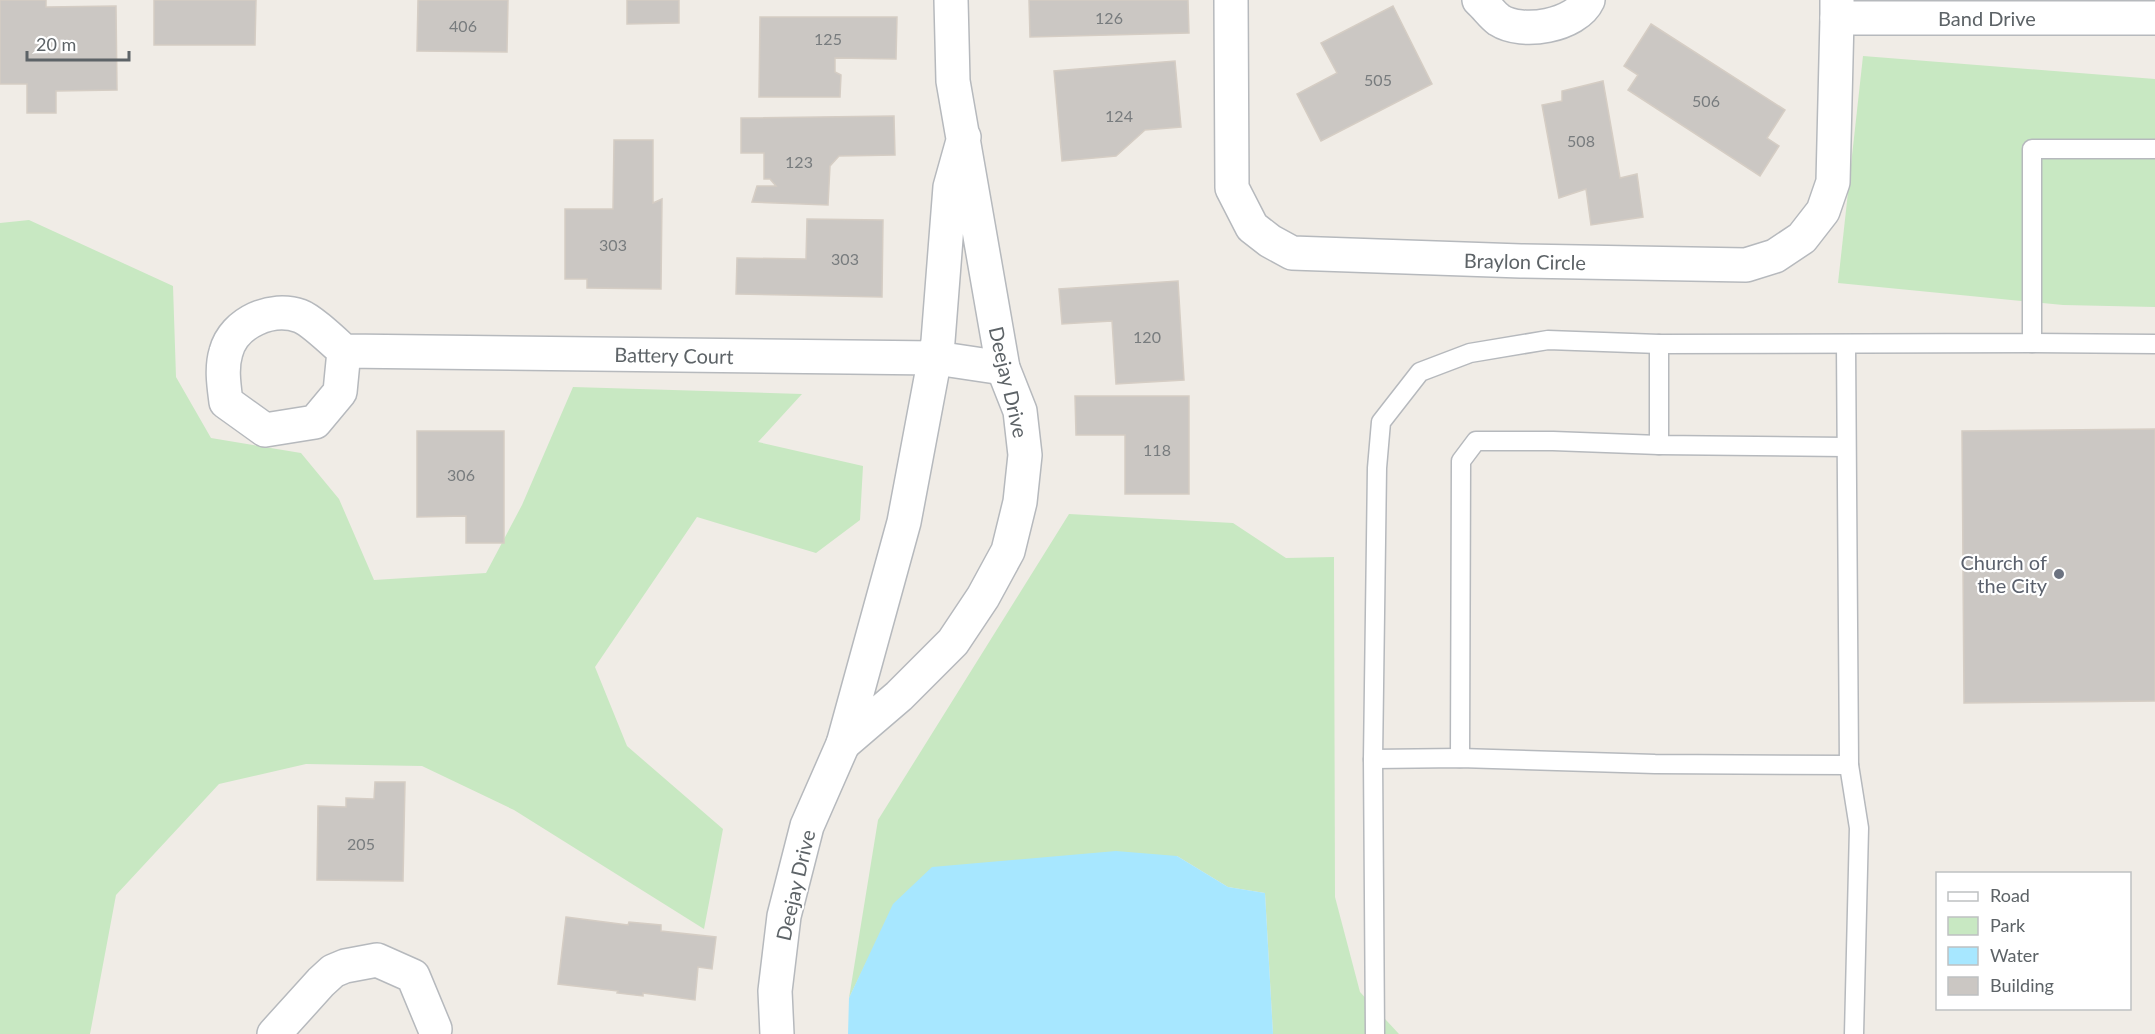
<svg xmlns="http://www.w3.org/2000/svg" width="2155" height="1034" font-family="Lato,sans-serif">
  <rect width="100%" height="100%" fill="#f0ece6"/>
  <g fill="#c8e8c2">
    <path d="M1863,56L2155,79V307L2063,305L1838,283Z"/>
    <path d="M29,220L173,286L176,377L211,438L301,453L339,499L374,580L486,573L522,505L573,387L802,394L758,442L863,466L860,520L816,553L697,517L595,667L627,746L723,829L704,929L514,810L422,766L306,764L219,784L116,895L90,1034H0V223Z"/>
    <path d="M1069,514L1233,523L1286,558L1334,557L1335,897L1360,992L1399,1034H1273L1265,893L1228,887L1177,856L868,959L849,998L878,820Z"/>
  </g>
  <path fill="#a7e7ff" d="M1116,851L1177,856L1228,887L1265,893L1273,1034H848L849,998L893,904L932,867Z"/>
  <g fill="#cbc7c3" stroke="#d5cdc4" stroke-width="1.5">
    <path d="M0,0H46V7L116,6L117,90L56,91V113H27V84H0Z"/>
    <path d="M154,0H256L255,45H154Z"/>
    <path d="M418,0H508L507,52L417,51Z"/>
    <path d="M627,0H679V23L627,24Z"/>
    <path d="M1029,0H1188L1189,33L1030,37Z"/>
    <path d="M1393,6L1432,84L1321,141L1297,94L1337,73L1321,43Z"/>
    <path d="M760,17H897L896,59L835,58V72L841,75L840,97H759Z"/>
    <path d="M1651,24L1785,110L1767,138L1779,146L1760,176L1628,90L1638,75L1624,66Z"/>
    <path d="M1175,61L1181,127L1145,130L1116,156L1062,161L1054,71Z"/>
    <path d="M1603,81L1620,178L1637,174L1643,217L1591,225L1586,189L1559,198L1542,105L1562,101V91Z"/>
    <path d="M894,116L895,155L839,156L830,166L828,205L752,202L757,186H776L770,179H764V153H741V118Z"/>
    <path d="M614,140H653V203L662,199L661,289L587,288V279H565V209H613Z"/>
    <path d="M807,219L883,220L882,297L736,294L737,258L806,259Z"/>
    <path d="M1178,281L1184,380L1116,384L1112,321L1062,324L1059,289Z"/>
    <path d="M1075,396H1189V494H1125V435H1076Z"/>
    <path d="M2155,429V701L1964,703L1962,431Z"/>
    <path d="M417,431H504V543H466V516L417,517Z"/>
    <path d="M375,782H405L403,881L317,880L318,806L346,807V798L374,799Z"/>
    <path d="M566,917L628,925L629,922L661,925V931L716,937L712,969L698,967L695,1000L643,993V996L617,993L618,991L558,984Z"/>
  </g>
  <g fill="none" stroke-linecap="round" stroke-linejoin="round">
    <g stroke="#b6b9bd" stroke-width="21">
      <g id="lane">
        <path d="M2032,343L2155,344"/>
        <path d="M1846,345L1849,765L1859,828L1854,1034"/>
        <path d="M1659,445V344"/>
        <path d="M1460,758L1461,461L1476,441H1553L1659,445L1845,447"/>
        <path d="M1373,759L1460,758L1655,764L1849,765"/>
        <path d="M1375,1034L1373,759L1377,468L1381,422L1420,372L1470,353L1548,340L1659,344L2032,343V149H2155"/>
      </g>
    </g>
    <g stroke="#b6b9bd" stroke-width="36">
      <g id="street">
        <path d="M951,0L953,81L1003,368L1020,411L1025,455L1020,502L1008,551L983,597L953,642L899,696L843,744L904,522L938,341L950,187L964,137"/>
        <path d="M1231,0L1232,188L1252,227L1270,241L1292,253L1521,261L1746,265L1775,256L1802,238L1823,211L1833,182L1837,18"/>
        <path d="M1479,0C1486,6 1492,15 1499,20C1522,35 1576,26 1588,0"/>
        <path d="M1837,0V18H2155"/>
        <path d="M344,351L340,392L315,422L265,430L226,402C224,386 221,368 226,352C234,322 272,306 300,316C311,320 334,342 344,351L936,358L1003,368"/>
        <path d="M274,1034L321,982L333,971L345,966L377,960L413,976L435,1029"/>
        <path d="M777,1034L775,991L784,916L807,826L843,744"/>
      </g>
    </g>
    <use href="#lane" stroke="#fff" stroke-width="18"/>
    <use href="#street" stroke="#fff" stroke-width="33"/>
  </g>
  <circle fill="#6b7280" stroke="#fff" stroke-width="2" cx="2059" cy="574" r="6"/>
  <g text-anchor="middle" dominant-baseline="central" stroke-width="4.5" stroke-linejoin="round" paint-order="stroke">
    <g font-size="16" fill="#787c7e">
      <text x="1109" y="17">126</text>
      <text x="463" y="25">406</text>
      <text x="828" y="38">125</text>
      <text x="1378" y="79">505</text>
      <text x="1706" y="100">506</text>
      <text x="1119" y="115">124</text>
      <text x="1581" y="140">508</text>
      <text x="799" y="161">123</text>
      <text x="613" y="244">303</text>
      <text x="845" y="258">303</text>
      <text x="1147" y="336">120</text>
      <text x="1157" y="449">118</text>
      <text x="461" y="474">306</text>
      <text x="361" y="843">205</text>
    </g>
    <g font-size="20" fill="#5d6367" stroke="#fff">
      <text x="1987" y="18">Band Drive</text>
      <text transform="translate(1525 261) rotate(1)">Braylon Circle</text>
      <text transform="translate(674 355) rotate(1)">Battery Court</text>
      <text transform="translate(1009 382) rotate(77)">Deejay Drive</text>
      <text transform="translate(795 885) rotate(-77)">Deejay Drive</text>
    </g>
    <g font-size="20" fill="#5b616d" stroke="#fff" text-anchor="end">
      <text x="2047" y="562">Church of<tspan x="2047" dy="23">the City</tspan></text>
    </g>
  </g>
  <rect x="1936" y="872" width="195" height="138" fill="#ffffff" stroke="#bec1c2" stroke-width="1.5"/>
  <rect x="1948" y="892" width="30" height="9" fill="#ffffff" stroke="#bec1c2" stroke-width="1.5"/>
  <text x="1990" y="902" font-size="18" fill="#5d6367">Road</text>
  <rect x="1948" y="917" width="30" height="18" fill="#c8e8c2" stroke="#bec1c2" stroke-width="1.5"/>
  <text x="1990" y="932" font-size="18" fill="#5d6367">Park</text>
  <rect x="1948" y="947" width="30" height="18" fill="#a7e7ff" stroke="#bec1c2" stroke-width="1.5"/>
  <text x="1990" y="962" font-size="18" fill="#5d6367">Water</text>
  <rect x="1948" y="977" width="30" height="18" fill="#cbc7c3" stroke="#bec1c2" stroke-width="1.5"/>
  <text x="1990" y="992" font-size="18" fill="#5d6367">Building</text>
  <path d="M27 51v9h102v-9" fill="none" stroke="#5d6367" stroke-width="3"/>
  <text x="36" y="51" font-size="18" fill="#5d6367" stroke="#ffffff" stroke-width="4.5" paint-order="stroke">20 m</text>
</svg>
